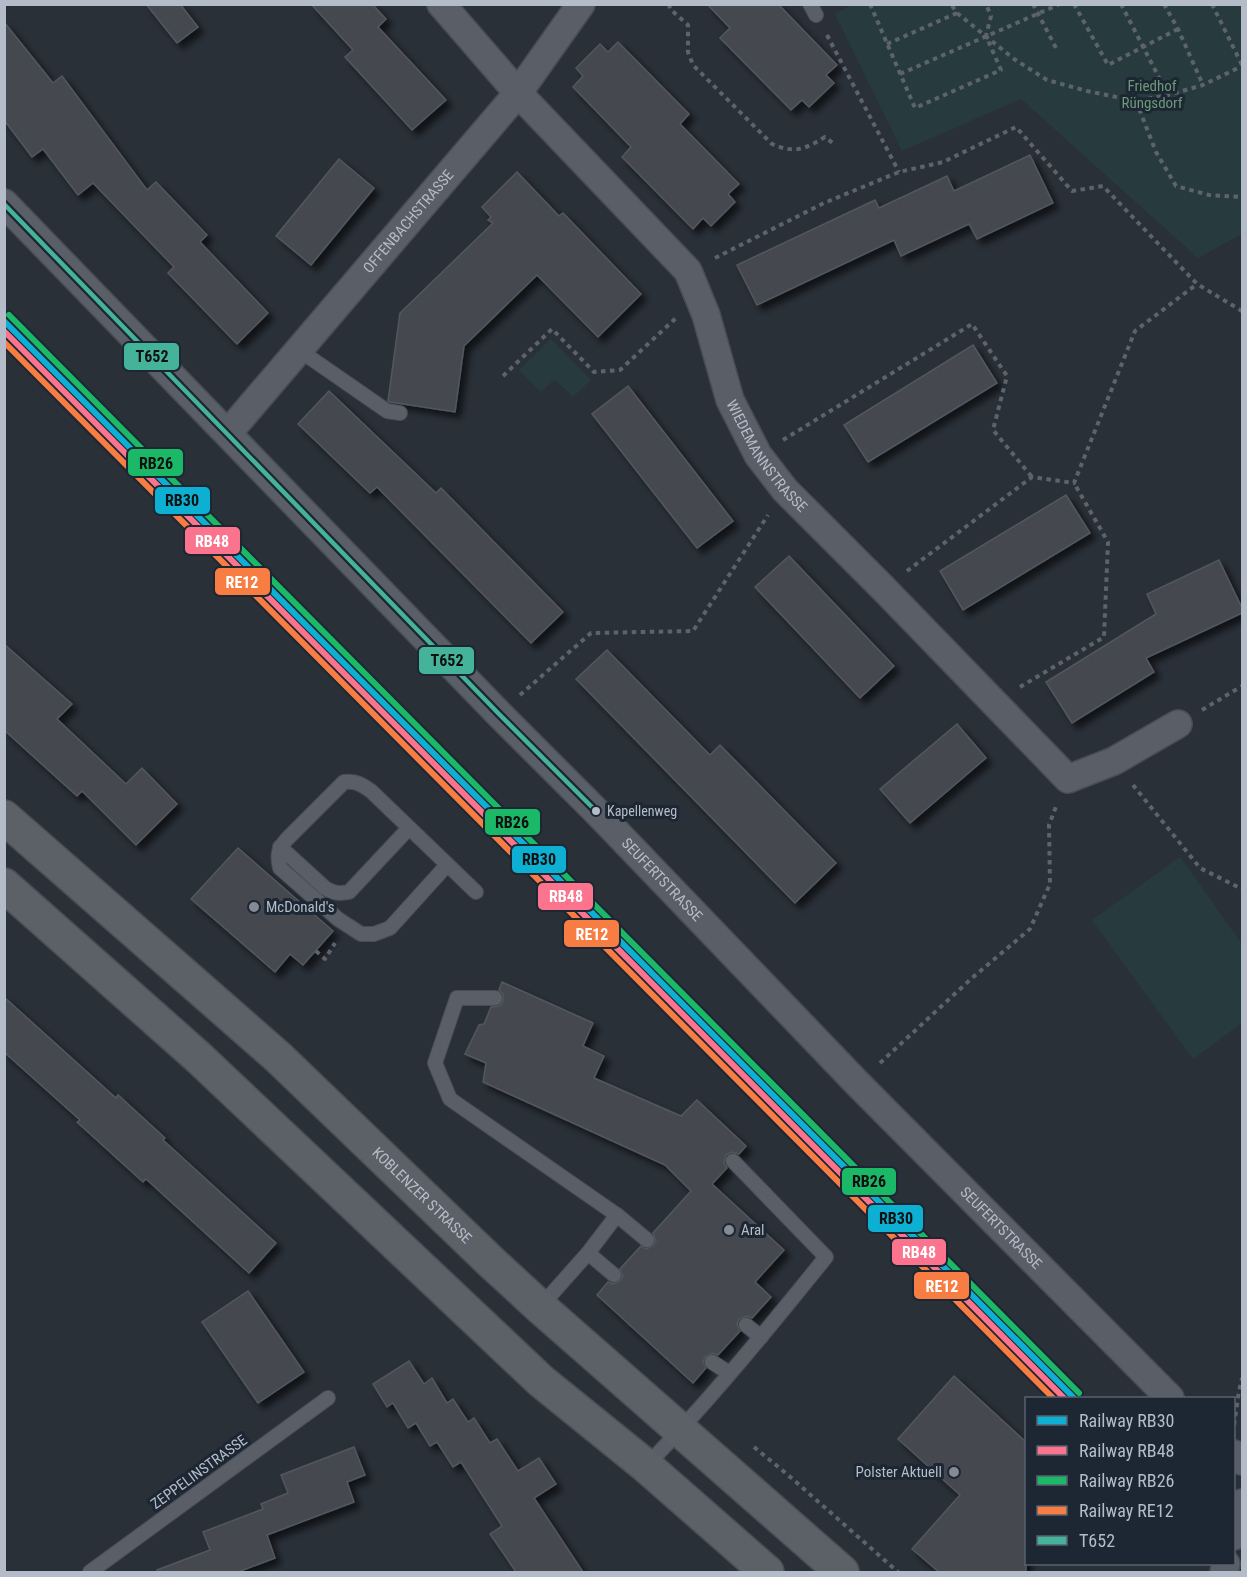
<svg xmlns="http://www.w3.org/2000/svg" width="1247" height="1577" font-family="'Roboto Condensed',sans-serif">
  <defs>
    <filter id="shadow"><feDropShadow dx="5.5" dy="5.5" stdDeviation="3" flood-color="#0009"/></filter>
  </defs>
  <rect width="100%" height="100%" fill="#2a3038"/>
  <g fill="#273a3e">
    <path d="M851,5H1242V234L1198,258L1021,99L902,151L835,14Z"/>
    <path d="M551,339L591,380L573,397L555,379L541,392L519,370Z"/>
    <path d="M1180,857L1242,944V1023L1193,1059L1092,920Z"/>
  </g>
  <g fill="#444950" stroke="#52575f" stroke-width="1.5" filter="url(#shadow)">
    <path d="M146,4H180L198,27L177,43Z"/>
    <path d="M311,4H372L386,19L378,27L446,100L412,130L345,57L353,50Z"/>
    <path d="M707,4H778L837,65L826,75L834,83L809,107L802,100L791,110L720,38L730,28Z"/>
    <path d="M4,22L53,83L62,76L147,190L156,182L207,235L200,242L268,313L237,344L168,273L174,267L93,183L78,195L43,149L32,157L4,120Z"/>
    <path d="M618,42L689,114L680,124L739,184L728,194L735,202L711,226L703,218L693,229L622,157L631,147L573,87L583,76L576,68L600,44L608,52Z"/>
    <path d="M1030,155L1053,203L977,239L969,224L901,256L894,240L757,305L737,265L875,200L879,208L947,176L954,191Z"/>
    <path d="M339,159L374,188L311,265L276,236Z"/>
    <path d="M517,172L559,216L563,213L641,294L598,337L537,275L464,346L455,412L390,402L388,401L400,313L493,223L488,220L491,217L482,207Z"/>
    <path d="M973,345L997,383L868,462L844,425Z"/>
    <path d="M628,386L733,521L697,548L592,414Z"/>
    <path d="M329,391L436,493L441,488L563,612L531,643L377,487L370,493L298,424Z"/>
    <path d="M1066,495L1090,533L963,610L940,571Z"/>
    <path d="M789,556L894,666L860,698L755,587Z"/>
    <path d="M1219,560L1242,608V613L1146,658L1154,672L1072,723L1046,682L1156,614L1147,594Z"/>
    <path d="M4,644L72,704L57,719L126,784L142,768L177,804L136,845L82,791L77,796L4,730Z"/>
    <path d="M607,650L710,755L720,745L836,863L795,903L576,679Z"/>
    <path d="M957,724L986,758L910,823L880,789Z"/>
    <path d="M238,848L333,931L303,965L290,954L275,972L191,899Z"/>
    <path d="M502,982L593,1023L583,1046L604,1056L594,1078L681,1116L697,1100L746,1146L739,1154L731,1152L726,1155L724,1163L727,1168L712,1184L784,1250L755,1282L771,1297L752,1318L747,1316L739,1319L737,1324L740,1331L718,1355L712,1353L705,1357L703,1362L706,1368L693,1383L597,1295L608,1282L613,1284L620,1281L623,1276L620,1269L641,1246L646,1249L653,1246L656,1241L653,1233L691,1191L665,1165L483,1082L486,1063L465,1054L479,1025L484,1024L491,1007L499,1006L503,1002V994L499,990Z"/>
    <path d="M4,997L116,1098L118,1095L165,1138L163,1140L276,1243L249,1273L146,1179L143,1182L77,1122L80,1120L4,1052Z"/>
    <path d="M248,1291L304,1372L258,1403L202,1322Z"/>
    <path d="M409,1361L424,1384L432,1378L447,1403L453,1399L468,1422L474,1418L490,1443L497,1439L518,1471L539,1458L556,1484L534,1498L583,1572H516L490,1534L502,1526L461,1462L453,1467L437,1442L430,1446L416,1423L408,1428L393,1403L387,1407L373,1384Z"/>
    <path d="M954,1376L1026,1442V1572H939L912,1549L960,1495L898,1439Z"/>
    <path d="M354,1447L365,1475L347,1482L354,1502L267,1535L275,1558L238,1572H158L157,1570L210,1550L203,1532L263,1509L261,1504L288,1493L281,1475Z"/>
  </g>
  <g fill="none" stroke-linecap="round" stroke-linejoin="round">
    <g stroke="#484c53" stroke-width="16">
      <g id="lane">
        <path d="M810,4L816,15"/>
        <path d="M299,350L387,411L400,413"/>
        <path d="M280,847L325,888C333,893 339,894 349,892L409,828"/>
        <path d="M447,865L390,928L374,934H361L338,919L280,868C277,855 278,849 287,839L344,782C356,781 361,784 371,791L476,892"/>
        <path d="M495,998H457L435,1063L450,1099L617,1215L647,1240"/>
        <path d="M588,1253L614,1275"/>
        <path d="M540,1307L588,1253L617,1215"/>
        <path d="M746,1325L761,1337"/>
        <path d="M712,1362L729,1373"/>
        <path d="M646,1466C710,1400 768,1329 826,1257L733,1161"/>
        <path d="M90,1572L328,1398"/>
      </g>
    </g>
    <g stroke="#484c53" stroke-width="30">
      <g id="street">
        <path id="s1" d="M441,4L518,93L688,271L706,315L730,400L758,455L785,490L883,588L1068,779L1114,761L1178,724"/>
        <path id="s2" d="M4,203L499,714L596,811L858,1084L1170,1398"/>
        <path id="s3" d="M228,433L518,93L581,4"/>
        <path d="M1234,1454L1242,1461"/>
        <path d="M1234,1536L1242,1503"/>
        <path d="M1224,1572L1226,1564"/>
      </g>
    </g>
    <g stroke="#484c55" stroke-width="36">
      <g id="primary">
        <path id="s4" d="M4,817L278,1057L490,1261L540,1307L842,1572"/>
        <path d="M4,885L198,1057L541,1381L646,1466L767,1572"/>
      </g>
    </g>
    <g stroke="#5d636a" stroke-width="4" stroke-dasharray="4.5 4.5" stroke-linecap="butt">
      <path d="M669,4L670,9L688,25V52L693,65L772,144C795,154 805,149 825,137L834,144"/>
      <path d="M870,4L915,108L1001,70L986,36L991,16L986,4"/>
      <path d="M1033,4L1056,48"/>
      <path d="M1074,4L1108,65L1178,29"/>
      <path d="M1121,4L1168,95"/>
      <path d="M1164,4L1178,29L1203,85"/>
      <path d="M1212,4L1242,65"/>
      <path d="M957,13L1014,59L1047,80L1087,91L1136,101L1168,95L1203,85L1242,66"/>
      <path d="M827,35L899,172"/>
      <path d="M887,44L957,13L951,4"/>
      <path d="M900,74L1060,4"/>
      <path d="M1136,101L1156,152L1176,186L1209,195L1242,197"/>
      <path d="M715,258L824,203L899,172L943,162L1016,127L1072,191L1103,186L1197,284L1242,311"/>
      <path d="M503,376L552,329L594,372L620,370L676,318"/>
      <path d="M783,440L972,324L1007,376L993,430L1032,477"/>
      <path d="M907,571L1032,477L1074,483L1135,331L1197,284"/>
      <path d="M1020,687L1104,637L1108,542L1074,483"/>
      <path d="M520,695L591,633L693,631L768,515"/>
      <path d="M1202,710L1242,686"/>
      <path d="M1133,785L1200,868L1242,889"/>
      <path d="M316,951L325,959L335,943"/>
      <path d="M880,1063L972,978L1030,929L1050,884L1049,825L1057,804"/>
      <path d="M1234,1425L1239,1391L1242,1378"/>
      <path d="M754,1447L788,1475L898,1572"/>
    </g>
    <use href="#lane" stroke="#5a5e66" stroke-width="14"/>
    <use href="#street" stroke="#5a5e66" stroke-width="27"/>
    <use href="#primary" stroke="#5c6168" stroke-width="33"/>
    <g stroke="#1d2633" stroke-width="9">
      <path id="bus-1" d="M4,204L499,714L596,811"/>
    </g>
    <use href="#bus-1" stroke="#45b399" stroke-width="4.5"/>
    <g stroke="#1d2633" stroke-width="10">
      <path id="rail-1" d="M4,321L1074,1398"/>
    </g>
    <g stroke="#1d2633" stroke-width="10">
      <path id="rail-2" d="M4,331L1064,1398"/>
    </g>
    <g stroke="#1d2633" stroke-width="10">
      <path id="rail-3" d="M9,315L1079,1393"/>
    </g>
    <g stroke="#1d2633" stroke-width="10">
      <path id="rail-4" d="M4,342L1053,1398"/>
    </g>
    <use href="#rail-1" stroke="#0dafd3" stroke-width="6"/>
    <use href="#rail-2" stroke="#fc738d" stroke-width="6"/>
    <use href="#rail-3" stroke="#1ab867" stroke-width="6"/>
    <use href="#rail-4" stroke="#f77d43" stroke-width="6"/>
  </g>
  <circle fill="#b4bcc9" stroke="#1d2633" stroke-width="2" cx="596" cy="811" r="5"/>
  <g fill="#848b96" stroke="#1d2633" stroke-width="2">
    <circle cx="254" cy="907" r="6"/>
    <circle cx="729" cy="1230" r="6"/>
    <circle cx="954" cy="1472" r="6"/>
  </g>
  <g text-anchor="middle" dominant-baseline="central" stroke-width="6" stroke-linejoin="round" paint-order="stroke">
    <g font-size="14" fill="#b4bcc9" stroke="#1d2633" text-anchor="start">
      <text x="607" y="811">Kapellenweg</text>
    </g>
    <g font-size="15" fill="#6b9a76" stroke="#1d2633">
      <text x="1152" y="86">Friedhof<tspan x="1152" dy="17">Rüngsdorf</tspan></text>
    </g>
    <g font-size="15" fill="#b4bcc9" stroke="#1d2633">
      <text stroke="none"><textPath href="#s3" startOffset="278">OFFENBACHSTRASSE</textPath></text>
      <text stroke="none"><textPath href="#s1" startOffset="567">WIEDEMANNSTRASSE</textPath></text>
      <text stroke="none"><textPath href="#s2" startOffset="944">SEUFERTSTRASSE</textPath></text>
      <text stroke="none"><textPath href="#s4" startOffset="564">KOBLENZER STRASSE</textPath></text>
      <text stroke="none"><textPath href="#s2" startOffset="1430">SEUFERTSTRASSE</textPath></text>
      <text transform="translate(199 1472) rotate(-36)">ZEPPELINSTRASSE</text>
    </g>
    <g font-size="15" fill="#b4bcc9" stroke="#1d2633" text-anchor="start">
      <text x="266" y="907">McDonald's</text>
      <text x="741" y="1230">Aral</text>
      <text x="942" y="1472" text-anchor="end">Polster Aktuell</text>
    </g>
  </g>
  <g stroke="#1d2633" stroke-width="2">
    <rect x="123" y="342" width="57" height="29" rx="6" fill="#45b399"/>
    <rect x="127" y="448" width="57" height="29" rx="6" fill="#1ab867"/>
    <rect x="154" y="486" width="57" height="29" rx="6" fill="#0dafd3"/>
    <rect x="184" y="526" width="57" height="29" rx="6" fill="#fc738d"/>
    <rect x="214" y="567" width="57" height="29" rx="6" fill="#f77d43"/>
    <rect x="418" y="646" width="57" height="29" rx="6" fill="#45b399"/>
    <rect x="484" y="808" width="57" height="28" rx="6" fill="#1ab867"/>
    <rect x="511" y="845" width="56" height="29" rx="6" fill="#0dafd3"/>
    <rect x="537" y="882" width="57" height="29" rx="6" fill="#fc738d"/>
    <rect x="563" y="919" width="57" height="29" rx="6" fill="#f77d43"/>
    <rect x="841" y="1167" width="56" height="29" rx="6" fill="#1ab867"/>
    <rect x="867" y="1204" width="57" height="29" rx="6" fill="#0dafd3"/>
    <rect x="891" y="1238" width="56" height="28" rx="6" fill="#fc738d"/>
    <rect x="913" y="1271" width="57" height="29" rx="6" fill="#f77d43"/>
  </g>
  <g font-size="16" text-anchor="middle" font-weight="bold" fill="#fff">
    <text x="212" y="547">RB48</text>
    <text x="242" y="588">RE12</text>
    <text x="566" y="902">RB48</text>
    <text x="592" y="940">RE12</text>
    <text x="919" y="1258">RB48</text>
    <text x="942" y="1292">RE12</text>
  </g>
  <g font-size="16" text-anchor="middle" font-weight="bold" fill="#111">
    <text x="152" y="362">T652</text>
    <text x="156" y="469">RB26</text>
    <text x="182" y="506">RB30</text>
    <text x="447" y="666">T652</text>
    <text x="512" y="828">RB26</text>
    <text x="539" y="865">RB30</text>
    <text x="869" y="1187">RB26</text>
    <text x="896" y="1224">RB30</text>
  </g>
  <rect width="1247" height="1577" fill="none" stroke="#b4bcc9" stroke-width="12"/>
  <rect x="1025" y="1397" width="210" height="168" fill="#1d2633" stroke="#59626f" stroke-width="1.5"/>
  <rect x="1037" y="1416" width="30" height="9" fill="#0dafd3" stroke="#59626f" stroke-width="1.5"/>
  <text x="1079" y="1427" font-size="18" fill="#b4bcc9">Railway RB30</text>
  <rect x="1037" y="1446" width="30" height="9" fill="#fc738d" stroke="#59626f" stroke-width="1.5"/>
  <text x="1079" y="1457" font-size="18" fill="#b4bcc9">Railway RB48</text>
  <rect x="1037" y="1476" width="30" height="9" fill="#1ab867" stroke="#59626f" stroke-width="1.5"/>
  <text x="1079" y="1487" font-size="18" fill="#b4bcc9">Railway RB26</text>
  <rect x="1037" y="1506" width="30" height="9" fill="#f77d43" stroke="#59626f" stroke-width="1.5"/>
  <text x="1079" y="1517" font-size="18" fill="#b4bcc9">Railway RE12</text>
  <rect x="1037" y="1536" width="30" height="9" fill="#45b399" stroke="#59626f" stroke-width="1.5"/>
  <text x="1079" y="1547" font-size="18" fill="#b4bcc9">T652</text>
</svg>
